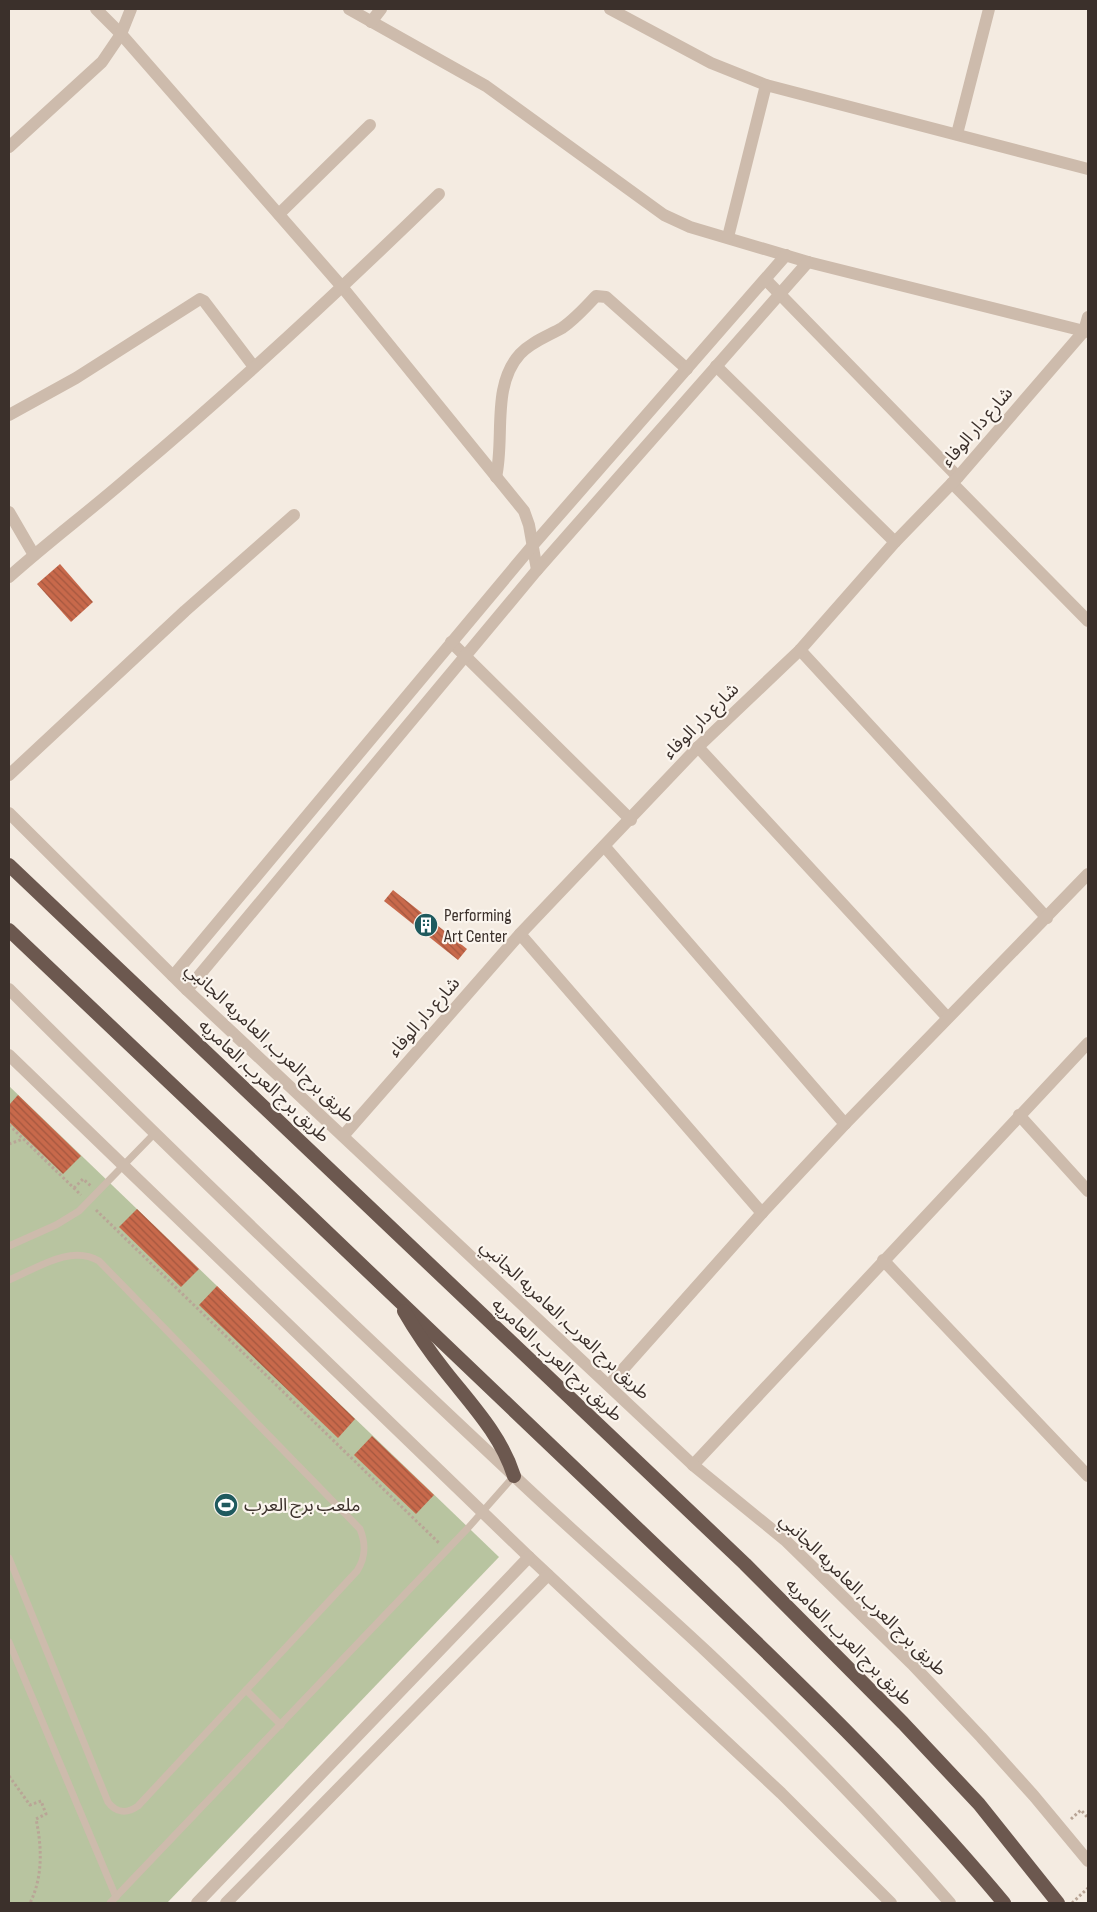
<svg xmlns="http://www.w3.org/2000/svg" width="1097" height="1912" font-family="'Sofia Sans Condensed','Noto Sans Arabic',sans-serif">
  <defs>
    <pattern id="building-back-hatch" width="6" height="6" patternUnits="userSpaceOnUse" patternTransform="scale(1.25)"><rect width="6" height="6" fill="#c8694b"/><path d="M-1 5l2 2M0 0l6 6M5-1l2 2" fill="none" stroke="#a4573f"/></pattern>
  </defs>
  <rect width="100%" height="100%" fill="#f4ebe1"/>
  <path fill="#b8c4a0" d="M9,1086L499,1557L167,1903H9Z"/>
  <g fill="url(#building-back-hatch)">
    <path d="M60,564L93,602L71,622L37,584Z"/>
    <path d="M393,890L467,949L458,960L384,901Z"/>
    <path d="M18,1095L81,1156L63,1174L9,1122V1105Z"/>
    <path d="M137,1209L199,1269L181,1287L119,1227Z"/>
    <path d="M217,1286L355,1419L338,1438L199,1305Z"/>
    <path d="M372,1436L434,1495L416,1514L354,1455Z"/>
  </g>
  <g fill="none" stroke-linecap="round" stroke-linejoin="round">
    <g stroke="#b9a596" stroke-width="3" stroke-dasharray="2.5 2.5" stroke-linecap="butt">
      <path d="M9,1125L81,1195"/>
      <path d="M9,1144L23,1139"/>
      <path d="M74,1188L83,1179L91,1186"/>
      <path d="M96,1210L439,1543"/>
      <path d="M9,1776L30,1805L41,1801L46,1814L36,1819C42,1847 43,1877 30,1903"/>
      <path d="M1071,1819L1081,1810L1088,1818"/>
      <path d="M1072,1903L1088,1888"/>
    </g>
    <g stroke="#cdbbac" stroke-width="7">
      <path d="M9,1246L56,1225L79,1211L154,1134"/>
      <path d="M9,1280C36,1269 70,1244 99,1261L360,1529C366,1544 366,1557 357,1571L138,1806C127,1814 116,1813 108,1802L9,1558"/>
      <path d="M9,1642L116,1897"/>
      <path d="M246,1690L281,1725"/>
      <path d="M110,1903L468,1528L514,1476"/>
    </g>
    <g stroke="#cdbbac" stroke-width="12">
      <path d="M96,9L121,34L343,288L524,511L529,525L537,570"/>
      <path d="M349,9L486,86L664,215L690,227L808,262L1088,332"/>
      <path d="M610,9L711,63L766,85L1088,169"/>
      <path d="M371,22L381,9"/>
      <path d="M957,134L989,9"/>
      <path d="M9,147L102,62L121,34L131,9"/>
      <path d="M279,214L370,125"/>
      <path d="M728,237L766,85"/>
      <path d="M766,280L958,477"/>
      <path d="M716,366L895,542"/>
      <path d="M9,415L76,378L200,299L204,301L254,367"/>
      <path d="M496,477C505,438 491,386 520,354C531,342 548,336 562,328C575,319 585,308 596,296L606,297L687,369"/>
      <path d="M952,483L1088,621"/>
      <path d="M9,512L34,555"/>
      <path d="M9,577C48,542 91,510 131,475C237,386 339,291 439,194"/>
      <path d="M451,642L631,820"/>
      <path d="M800,650L1047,918"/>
      <path d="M698,747L947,1017"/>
      <path d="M9,775L185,611L294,515"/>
      <path d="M605,847L845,1124"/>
      <path d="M520,934L762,1213"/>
      <path d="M173,976L533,545L786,255"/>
      <path d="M187,990L537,570L808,262"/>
      <path d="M9,1055L529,1557L781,1793L891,1903"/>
      <path d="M1019,1115L1088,1191"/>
      <path d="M343,1136L520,934L698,747L800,650L895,542L958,477L1084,331L1088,317"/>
      <path d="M883,1260L1088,1476"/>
      <path d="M609,1385L762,1213L845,1124L1088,874"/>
      <path d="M693,1465L1088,1043"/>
    </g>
    <g stroke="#cdbbac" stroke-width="12">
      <path d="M9,813L187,990L693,1465L785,1540L912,1664L981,1737L1034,1796L1088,1861"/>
      <path d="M9,989C174,1154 342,1315 512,1474C576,1535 643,1592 707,1652C792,1732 874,1815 950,1903"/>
      <path d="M197,1903L529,1557"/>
      <path d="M226,1903L548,1575"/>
    </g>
    <g stroke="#6c584f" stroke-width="14">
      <path d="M9,865L745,1564L903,1723L979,1804L1058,1903"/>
      <path d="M9,930C210,1121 412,1312 612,1504C746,1633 885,1760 1004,1903"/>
      <path d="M404,1311C416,1332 430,1352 445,1371C471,1404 501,1435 514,1476"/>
    </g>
  </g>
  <defs>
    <g id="building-disc" transform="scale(1.25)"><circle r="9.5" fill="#1f5a5e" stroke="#fbf5ee"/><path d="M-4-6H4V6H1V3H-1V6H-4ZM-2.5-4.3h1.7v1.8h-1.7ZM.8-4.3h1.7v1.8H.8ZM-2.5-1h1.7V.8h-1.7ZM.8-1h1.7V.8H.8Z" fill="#fff"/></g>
    <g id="stadium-disc" transform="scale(1.25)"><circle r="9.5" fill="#1f5a5e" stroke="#fbf5ee"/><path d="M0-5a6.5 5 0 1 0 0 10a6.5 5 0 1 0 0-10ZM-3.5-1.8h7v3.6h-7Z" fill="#fff"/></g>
  </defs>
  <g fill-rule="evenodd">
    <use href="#building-disc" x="426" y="925"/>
    <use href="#stadium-disc" x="226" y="1505"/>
  </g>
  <g text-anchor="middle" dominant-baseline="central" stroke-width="4.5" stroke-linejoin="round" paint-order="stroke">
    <g font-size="18" fill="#3b302b" stroke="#fbf5ee">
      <text transform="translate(977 427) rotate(-49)">شارع دار الوفاء</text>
      <text transform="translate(701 721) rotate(-45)">شارع دار الوفاء</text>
      <text transform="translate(424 1017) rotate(-49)">شارع دار الوفاء</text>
      <text transform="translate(270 1043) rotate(43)">طريق برج العرب, العامريه الجانبي</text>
      <text transform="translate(264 1081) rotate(43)">طريق برج العرب, العامريه</text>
      <text transform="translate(565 1320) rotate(43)">طريق برج العرب, العامريه الجانبي</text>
      <text transform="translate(557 1360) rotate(43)">طريق برج العرب, العامريه</text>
      <text transform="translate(863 1595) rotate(44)">طريق برج العرب, العامريه الجانبي</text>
      <text transform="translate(849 1642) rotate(45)">طريق برج العرب, العامريه</text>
    </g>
    <g font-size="18" fill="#3b302b" stroke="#fbf5ee" text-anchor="start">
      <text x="444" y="915">Performing<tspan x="444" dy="21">Art Center</tspan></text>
      <text x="244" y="1505">ملعب برج العرب</text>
    </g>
  </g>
  <rect width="1097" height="1912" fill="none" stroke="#3b302b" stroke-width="20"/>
</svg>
